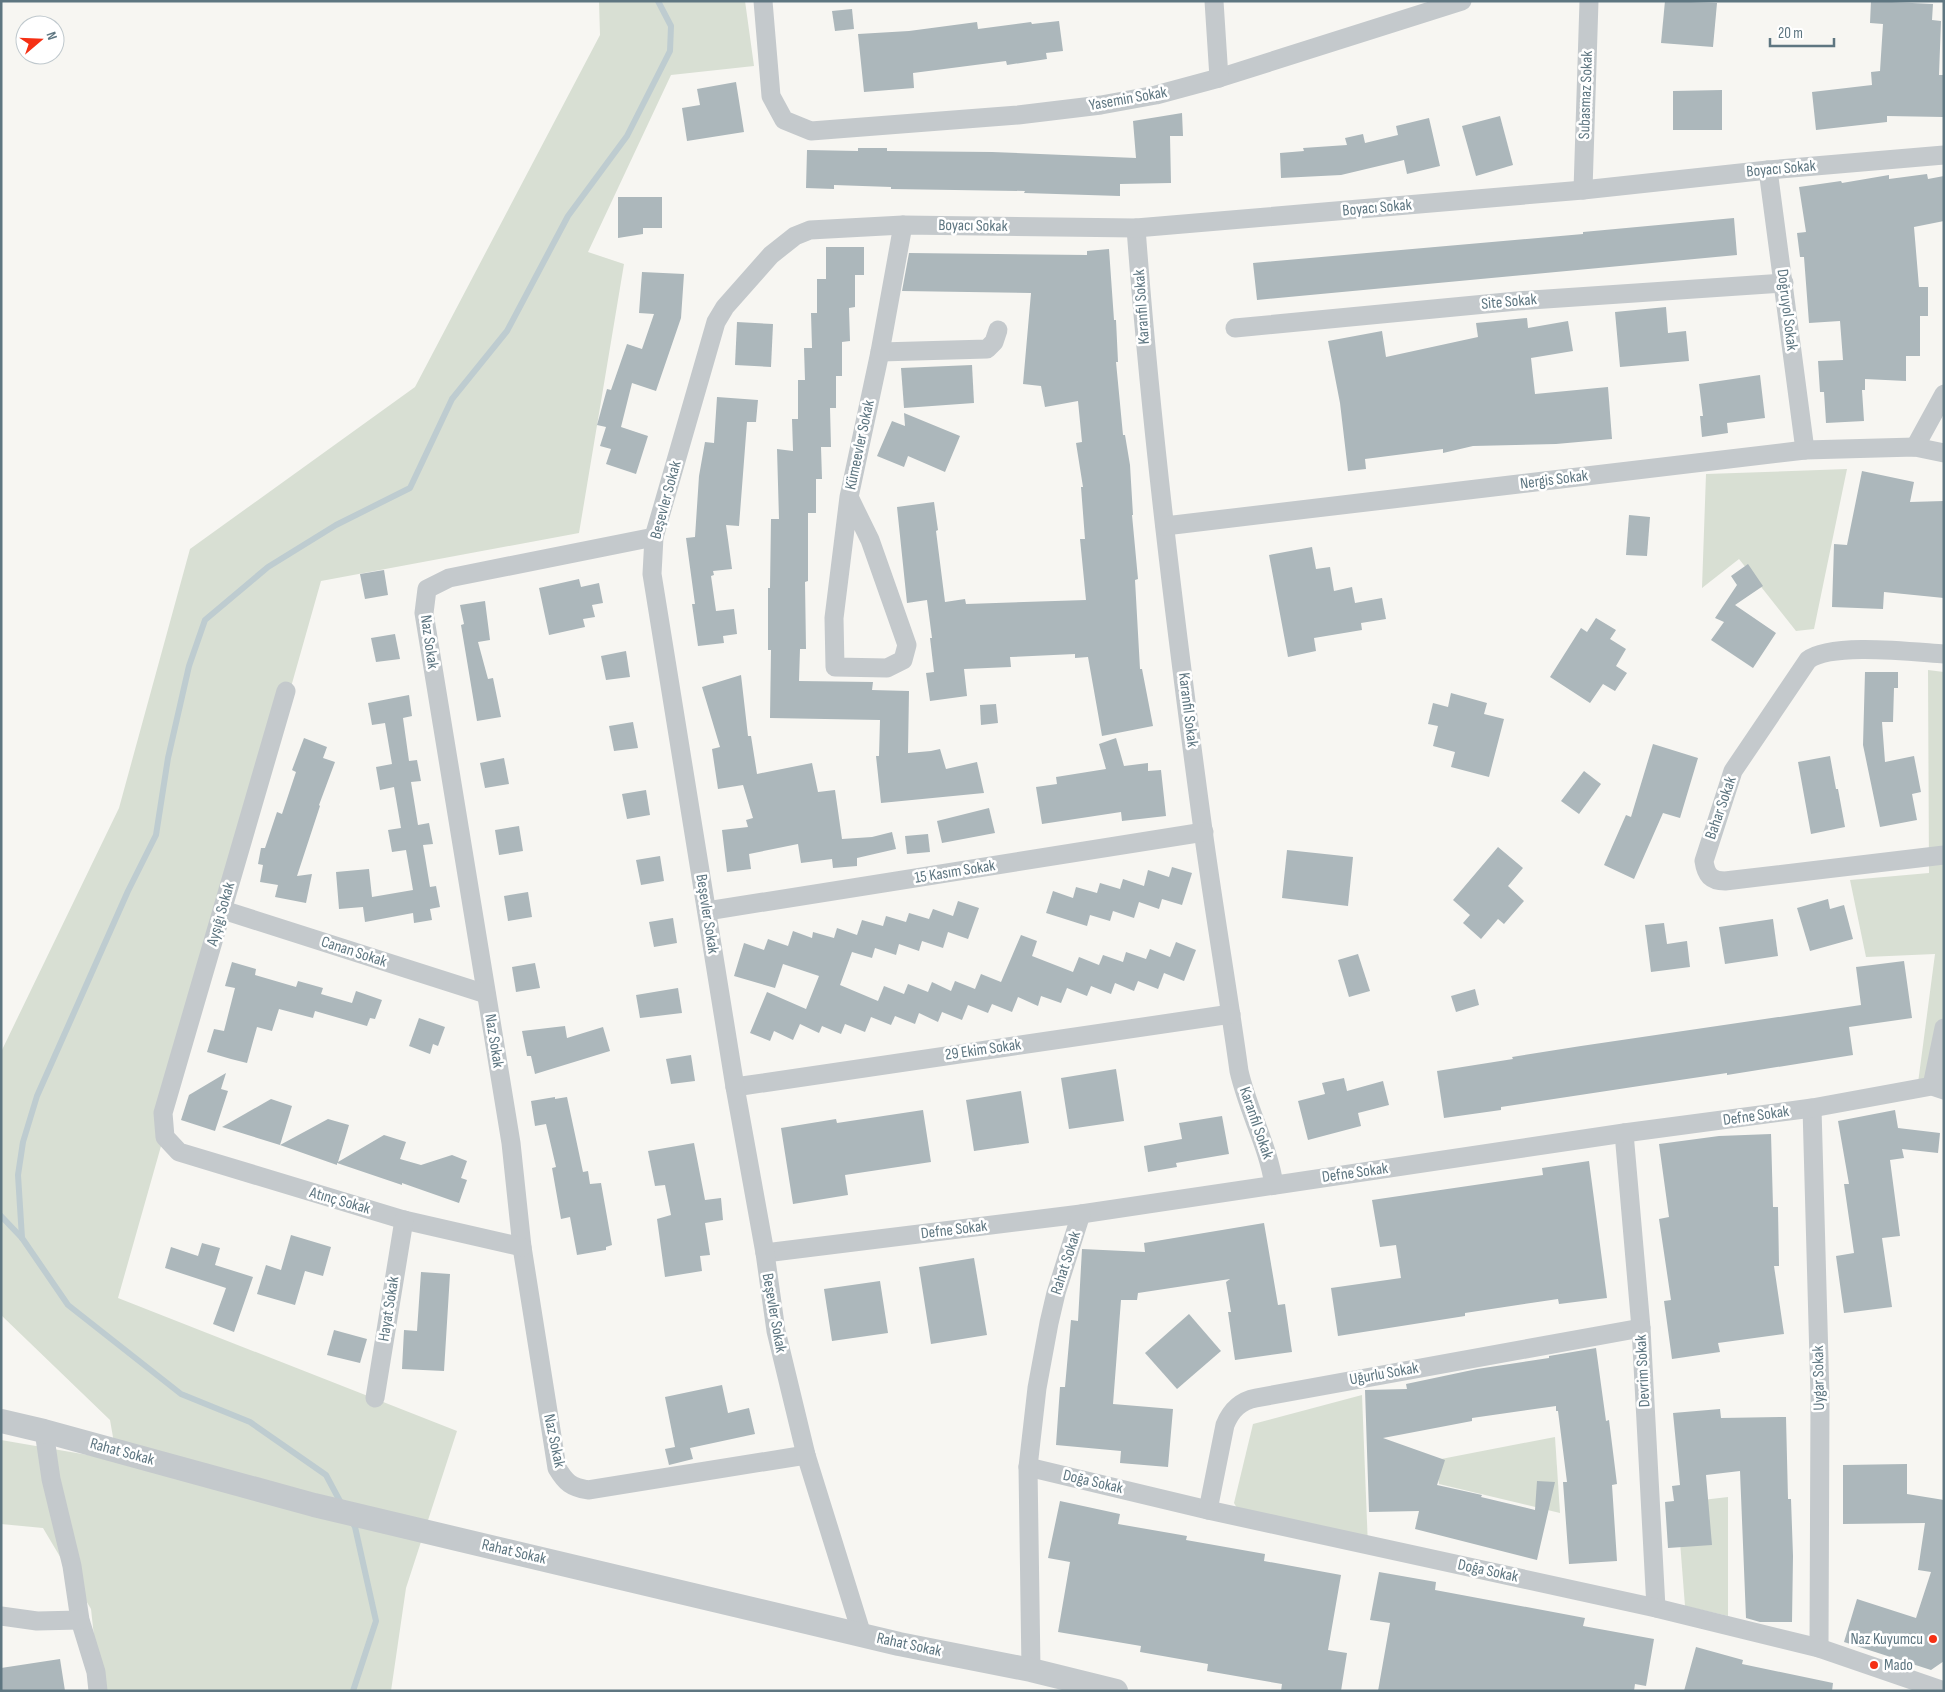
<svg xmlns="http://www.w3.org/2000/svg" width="1945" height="1692" font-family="'Sofia Sans Condensed',sans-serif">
  <rect width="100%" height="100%" fill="#f7f6f2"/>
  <g fill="#d8dfd3">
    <path d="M599,1H745L754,66L671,75L588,252L624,264L579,533L321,581L118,1298L457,1431L406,1588L391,1691H100L91,1609L43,1528L1,1524V1440L117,1460L110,1420L1,1315V1052L119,808L190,549L415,387L600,35Z"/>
    <path d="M1847,469L1814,629L1796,631L1739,559L1702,588L1706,474Z"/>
    <path d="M1928,670L1944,672V1088L1918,1083L1935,954L1866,957L1850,880L1929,873Z"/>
    <path d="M1362,1395L1368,1547L1244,1520L1234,1503L1253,1424Z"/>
    <path d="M1555,1437L1560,1513L1439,1484L1436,1460Z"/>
    <path d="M1728,1497V1616L1685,1606L1677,1503Z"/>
  </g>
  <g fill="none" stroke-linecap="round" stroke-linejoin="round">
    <g stroke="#beccd0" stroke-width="6">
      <path d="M1,1216L22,1238L68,1305L181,1394L250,1422L326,1475L342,1505"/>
      <path d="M22,1238L18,1175L23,1142L37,1096L128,891L156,835L168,758L189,666L205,620L268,567L336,525L410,488L452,399L507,331L568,216L627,136L670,51L671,26L658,1"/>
      <path d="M351,1520L355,1527L376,1621L353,1691"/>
    </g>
  </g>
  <g fill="#acb7bb">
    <path d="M1665,1L1717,3L1713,47L1661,43Z"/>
    <path d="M1871,1L1933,4L1932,20L1941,21L1939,75H1944L1943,117L1887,116V122L1816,130L1812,92L1872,85L1871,72L1880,71L1883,24L1870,23Z"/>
    <path d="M852,9L854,29L835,31L832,11Z"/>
    <path d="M1059,21L1063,51L1046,53L1047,59L1007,65L1006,61L913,73L914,88L864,92L858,34L909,31L977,22L978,29L1031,22L1032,24Z"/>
    <path d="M736,82L744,132L687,141L682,108L700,105L697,89Z"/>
    <path d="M1722,90V130H1673V91Z"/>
    <path d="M1182,113L1183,136H1170L1171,183L1120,184V196L1024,193L1025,191L891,189V187L834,185V189L806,188L807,150L858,151V148H887V151L992,152L1136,158L1133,121Z"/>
    <path d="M1500,116L1513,165L1476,176L1462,126Z"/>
    <path d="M1429,118L1440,166L1407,174L1404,160L1341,175L1281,178L1280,153L1304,151L1303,148L1347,145L1345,138L1363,134L1365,143L1398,135L1396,126Z"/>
    <path d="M1927,174L1928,179L1944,176V221L1914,227L1919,287H1928V316H1920V356H1906V381L1865,379V390H1862L1864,421L1826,423L1824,392H1820L1818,361L1843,360L1840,321L1809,323L1804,257H1800L1797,233L1806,232L1799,187L1841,181L1842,183L1889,175V179Z"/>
    <path d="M618,197H662V228H643V234L618,238Z"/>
    <path d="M1734,218L1737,255L1257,300L1253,263L1583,234V232Z"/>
    <path d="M826,247H864V275H855V307L849,308L850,341L842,342V376H836V408H830L831,447H821L822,479H816V513H808V581L805,582L806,649H800L799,681L873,682L872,690L909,691L908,753L931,751L940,749L946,769L977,762L984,793L881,803L876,756H879L880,720L770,718L771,650H768V588H770L771,519H779L777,449L793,451L792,419H798V380H805L804,348H812L811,313H817V279H826Z"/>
    <path d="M1109,249L1114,320H1116L1118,362H1116L1123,435H1125L1130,465L1133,515H1132L1138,579L1135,580L1140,669H1142L1153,726L1102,736L1088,657L1075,658V654L1010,657L1011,667L964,669L967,696L930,701L926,673L934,672L930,638H932L927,600L907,603L897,507L934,502L938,530L936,531L945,602L965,599L966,604L1086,600L1080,539H1085L1081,487H1083L1076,443L1082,442L1078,401L1045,407L1041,386L1023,384L1031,293L902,291L909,253L1087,255V251Z"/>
    <path d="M642,272L684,274L681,318L656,391L632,383L621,427L648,436L636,474L606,464L611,449L600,446L606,427L597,425L607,389L611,390L627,344L642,349L654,314L639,313Z"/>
    <path d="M1666,307L1668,333L1686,331L1689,361L1620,367L1615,312Z"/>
    <path d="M1527,318L1528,328L1568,321L1573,351L1531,358L1535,394L1608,387L1612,439L1556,444L1473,446L1443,453V449L1365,459L1366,469L1348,471L1340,403L1328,341L1382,331L1386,357L1478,337L1476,323Z"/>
    <path d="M737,322L773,324L771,367L735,365Z"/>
    <path d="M972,365L974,403L904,408L901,368Z"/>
    <path d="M1760,375L1765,418L1727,423L1728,433L1702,437L1700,416H1703L1699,384Z"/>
    <path d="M717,397L758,400L756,422H747L739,526L726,525L732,569L713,571L714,575L711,576L716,611L734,609L737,634L723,636L724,643L698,646L692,604H695L686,538L695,537L699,476L705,442L714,443Z"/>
    <path d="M904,413L960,436L945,472L908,456L904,467L877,456L892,421L905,426Z"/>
    <path d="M1862,471L1914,482L1910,502L1944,501V598L1884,592L1883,609L1832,607L1834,544L1847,545Z"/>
    <path d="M1629,515L1650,517L1647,556L1626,555Z"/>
    <path d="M1312,547L1316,569L1330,567L1334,591L1352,587L1355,603L1382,598L1386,619L1361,623L1362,630L1314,638L1316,651L1288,657L1269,555Z"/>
    <path d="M1748,564L1763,586L1735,605L1776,633L1753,668L1711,640L1724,622L1715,618L1737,585L1731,576Z"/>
    <path d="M384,570L388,595L365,599L360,574Z"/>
    <path d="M579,579L581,587L599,583L603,603L592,605L595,617L583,619L585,627L549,635L539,588Z"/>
    <path d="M485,601L490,640L478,642L488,679L493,678L501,717L477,721L461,625L464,624L460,605Z"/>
    <path d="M1596,618L1616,630L1610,639L1626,649L1616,666L1627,673L1615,691L1603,684L1590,703L1550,677L1581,628L1587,632Z"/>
    <path d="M395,634L400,659L376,662L371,638Z"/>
    <path d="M626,651L630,677L606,680L601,656Z"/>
    <path d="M1865,672H1898V688H1894L1893,722H1882L1885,762L1914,756L1921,792L1912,794L1917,820L1880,827L1863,745Z"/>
    <path d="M741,675L748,736H751L757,774L812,763L818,792L835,790L842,839L872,837L892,832L896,849L857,858V866L833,868L832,859L801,863L798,844L749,854L751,869L727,872L722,830L748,827L746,820L753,818L743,785L718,789L712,749L720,747L702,687Z"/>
    <path d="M1451,693L1487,703L1484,714L1504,719L1489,777L1451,767L1455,752L1433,746L1438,726L1428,724L1433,703L1448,707Z"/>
    <path d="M409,695L412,716L403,718L409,761L417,760L421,781L411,782L418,825L429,823L433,844L423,845L430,887L436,886L440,907L430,909L432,920L414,923L413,913L365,922L363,907L339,909L336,872L369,869L372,897L413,890L406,850L392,852L388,830L401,828L394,787L380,790L376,767L392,764L385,723L372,725L368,703Z"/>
    <path d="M996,704L998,723L981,725L980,705Z"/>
    <path d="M633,722L638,748L614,751L609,726Z"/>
    <path d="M304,738L327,747L323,758L335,762L319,805L320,806L297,876L312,874L306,903L275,897L278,885L260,882L263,865L258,864L261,848H265L277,812L282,814L296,772L292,770Z"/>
    <path d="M1116,738L1124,766L1148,763V771L1161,770L1166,816L1122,821L1121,812L1042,824L1036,787L1057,784L1056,777L1106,769L1099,744Z"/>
    <path d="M1653,744L1698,758L1680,818L1663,813L1634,879L1604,865L1626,815L1631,817Z"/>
    <path d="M1830,756L1836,789H1838L1845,827L1811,834L1798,762Z"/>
    <path d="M504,758L509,784L485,788L480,763Z"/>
    <path d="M1584,771L1601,784L1579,814L1561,801Z"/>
    <path d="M646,790L650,815L627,819L622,794Z"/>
    <path d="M989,808L995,833L942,843L937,821Z"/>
    <path d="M519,826L523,851L499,855L495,830Z"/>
    <path d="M928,834L930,852L907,854L905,836Z"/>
    <path d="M1498,847L1523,868L1508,886L1524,901L1504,924L1498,919L1481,939L1463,923L1470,915L1453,900Z"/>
    <path d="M1287,850L1353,857L1348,906L1282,898Z"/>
    <path d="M660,856L664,881L641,885L636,860Z"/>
    <path d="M1172,867L1192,873L1182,905L1162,899L1159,909L1139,902L1134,918L1113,911L1110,921L1090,915L1087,926L1046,913L1053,891L1073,898L1076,887L1097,893L1100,883L1120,889L1123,879L1144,886L1148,870L1169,877Z"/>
    <path d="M528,892L532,917L508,921L504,896Z"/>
    <path d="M1828,899L1830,909L1844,905L1853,939L1810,951L1797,908Z"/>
    <path d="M958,901L979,908L968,939L948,932L943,948L922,941L919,951L899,944L896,955L875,948L872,958L852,952L840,985L878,1001L884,986L904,994L908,984L928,992L932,982L951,991L955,981L975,989L981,974L1001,982L1021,935L1037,941L1032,956L1073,972L1079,957L1099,965L1103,955L1123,962L1126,952L1146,959L1150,949L1170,957L1176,942L1196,950L1184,981L1164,973L1158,989L1138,981L1134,991L1115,983L1111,994L1091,986L1087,996L1067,988L1061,1003L1041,996L1038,1006L1018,997L1012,1012L992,1004L988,1013L968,1005L962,1020L942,1012L938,1022L919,1013L915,1024L895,1016L891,1025L871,1017L865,1032L845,1024L841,1034L822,1026L819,1033L800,1024L793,1040L774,1031L770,1041L750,1033L767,992L806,1009L819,976L783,964L775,988L734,976L744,943L764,950L768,939L788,946L793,931L812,938L813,932L834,938L837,928L857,935L862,920L883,926L886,916L906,922L909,913L929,919L933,909L953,916Z"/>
    <path d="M673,918L677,943L654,947L649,922Z"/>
    <path d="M1773,919L1778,956L1725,964L1719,927Z"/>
    <path d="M1664,923L1667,944L1687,941L1690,967L1651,972L1645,925Z"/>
    <path d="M1358,954L1370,991L1349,997L1338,960Z"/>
    <path d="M1904,961L1912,1018L1849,1027L1853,1055L1727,1075V1073L1646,1085L1501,1107V1110L1444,1118L1437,1071L1513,1059L1512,1057L1581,1046L1861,1005L1856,967Z"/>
    <path d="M232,962L256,969L255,975L296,987L298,981L323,988L321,994L352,1003L356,991L382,1000L375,1019L370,1018L367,1026L315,1011L313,1018L279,1009L272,1031L257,1027L247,1063L231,1059L207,1052L214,1029L224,1031L235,988L225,986Z"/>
    <path d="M535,963L540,988L516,992L512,967Z"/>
    <path d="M678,988L682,1013L640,1018L636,995Z"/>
    <path d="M1475,989L1479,1005L1456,1012L1451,996Z"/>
    <path d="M419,1018L445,1027L438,1046L433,1044L430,1054L409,1046Z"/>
    <path d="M565,1026L567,1038L603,1027L610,1051L535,1074L531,1056H527L522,1031Z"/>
    <path d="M691,1055L695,1081L671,1084L666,1059Z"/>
    <path d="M1116,1069L1124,1121L1069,1129L1061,1078Z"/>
    <path d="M226,1073L221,1089L228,1091L215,1131L181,1120L189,1095Z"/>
    <path d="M1344,1078L1347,1091L1383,1081L1389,1105L1358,1113L1361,1126L1308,1140L1298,1101L1325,1094L1322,1083Z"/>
    <path d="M1021,1091L1029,1143L974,1151L966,1100Z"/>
    <path d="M555,1097V1099L567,1097L583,1172L588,1171L590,1184L601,1183L612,1245L606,1247V1250L577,1255L570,1217L561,1219L552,1168L556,1167L546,1124L535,1126L531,1101Z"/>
    <path d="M271,1099L292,1106L280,1145L222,1127Z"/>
    <path d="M923,1110L931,1162L845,1175L848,1195L793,1204L781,1128L836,1119L837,1123Z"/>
    <path d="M1895,1110L1898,1128L1940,1133L1938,1153L1902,1149L1904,1158L1890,1160L1900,1236L1882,1238L1892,1307L1844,1313L1836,1256L1854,1253L1844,1184H1849L1838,1121Z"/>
    <path d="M1222,1116L1229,1154L1176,1163L1177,1167L1148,1172L1144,1146L1182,1139L1179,1123Z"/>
    <path d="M328,1119L349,1125L338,1162L384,1135L406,1142L400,1159L421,1165L452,1155L467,1161L461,1178L467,1180L459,1203L402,1183V1185L337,1163V1165L280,1145Z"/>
    <path d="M1771,1134L1773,1207H1778L1779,1266H1774L1784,1334L1718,1343L1720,1352L1672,1359L1664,1301L1671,1300L1659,1219L1669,1217L1659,1144L1719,1136Z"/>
    <path d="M694,1143L705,1200L721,1198L723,1220L705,1223L710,1255L700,1256L702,1271L665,1277L657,1219L671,1215L665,1185L655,1186L648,1151Z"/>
    <path d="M1589,1161L1607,1298L1559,1304L1558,1299L1465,1313V1316L1338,1336L1331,1288L1401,1278L1396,1245L1380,1247L1372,1200L1543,1175L1542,1168Z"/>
    <path d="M1264,1223L1278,1305L1285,1304L1292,1352L1235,1360L1228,1312H1231L1226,1282L1230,1279L1138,1293L1137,1300H1121L1113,1404L1173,1409L1168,1467L1120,1463L1121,1451L1056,1445L1060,1387H1065L1071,1320L1078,1321L1082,1249L1145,1252L1144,1243Z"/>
    <path d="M291,1235L331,1247L323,1276L305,1271L295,1305L257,1294L266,1265L281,1270Z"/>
    <path d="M202,1243L220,1248L215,1265L253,1277L234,1332L213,1324L226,1288L165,1268L171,1247L198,1256Z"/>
    <path d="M974,1258L987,1335L931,1344L919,1267Z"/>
    <path d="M421,1272L450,1274L444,1371L402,1369L404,1330L417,1331Z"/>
    <path d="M880,1281L888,1333L832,1341L824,1289Z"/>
    <path d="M1189,1314L1221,1351L1177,1389L1145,1353Z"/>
    <path d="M334,1330L367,1339L360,1363L327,1355Z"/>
    <path d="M1596,1348L1606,1421L1609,1420L1617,1484L1612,1485L1617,1561L1569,1564L1563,1482H1567L1558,1411H1556V1406L1472,1418V1421L1383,1438L1445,1460L1437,1485L1482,1495L1481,1497L1535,1510L1537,1481L1555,1482L1537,1560L1415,1529L1419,1511L1369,1512L1365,1390L1407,1389L1406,1384L1477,1369L1549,1358V1356Z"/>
    <path d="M722,1385L728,1413L749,1408L755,1434L690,1448L693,1459L669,1465L665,1449L675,1447L665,1397Z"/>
    <path d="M1720,1409L1721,1418L1786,1417L1788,1499H1791L1793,1556L1792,1622H1760L1746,1618L1740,1471L1706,1475L1712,1545L1668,1548L1665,1502L1674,1501L1672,1486L1680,1485L1673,1413Z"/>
    <path d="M1907,1464V1494L1944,1500V1661L1931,1670L1844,1642L1857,1599L1916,1618L1931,1572L1918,1570L1925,1523L1843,1524V1465Z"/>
    <path d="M1060,1501L1120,1514L1118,1524L1187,1536L1186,1540L1265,1554L1264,1561L1341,1575L1328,1650L1347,1653L1341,1691H1281L1282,1684L1207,1671L1208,1664L1140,1652L1141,1646L1058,1632L1070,1562L1048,1558Z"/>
    <path d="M1379,1572L1436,1582L1435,1590L1585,1618L1583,1626L1654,1639L1646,1686L1635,1684L1634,1691H1378L1390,1623L1370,1620Z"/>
    <path d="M1696,1647L1743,1660L1742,1664L1833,1683L1832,1691H1684Z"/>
    <path d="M60,1659L65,1691H1V1668Z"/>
  </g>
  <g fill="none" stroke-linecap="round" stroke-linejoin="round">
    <g stroke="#c4c9cc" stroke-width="19">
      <path d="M763,1L771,96L784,120L811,131L1018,115L1101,105L1156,95L1219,78L1462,1"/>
      <path d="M1214,1L1219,78"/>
      <path d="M1768,170L1805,450"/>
      <path d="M1583,190L1589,1"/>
      <path d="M1136,228C1151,430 1176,630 1203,830C1214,911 1228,991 1239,1071C1248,1111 1268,1145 1274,1185"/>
      <path d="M1235,328L1517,301L1784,283"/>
      <path d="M880,352L987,349L994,342L998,330"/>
      <path d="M1915,447L1944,394"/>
      <path d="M849,497L870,540L907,645L903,660L887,668L835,667L834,618L849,497L880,352L903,225"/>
      <path d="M1165,526L1805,450L1915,447L1944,453"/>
      <path d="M654,537L449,578L427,589L424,613L511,1143L522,1247L557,1468C566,1483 571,1487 588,1490L806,1455"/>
      <path d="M1944,654C1913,652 1831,642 1808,660L1733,771L1704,861C1706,875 1711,881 1725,881L1944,855"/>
      <path d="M286,691L163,1113L165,1137L179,1152L404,1220L522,1247"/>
      <path d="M223,910L486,994"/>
      <path d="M707,911L1204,832"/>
      <path d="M1932,1086L1944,1028"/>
      <path d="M735,1087L1231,1014"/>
      <path d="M1812,1108L1820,1396L1819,1648"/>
      <path d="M1624,1133L1641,1328L1656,1608"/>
      <path d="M765,1253L1081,1214L1624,1133L1812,1108L1932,1086L1944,1090"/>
      <path d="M375,1398L404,1220"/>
      <path d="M44,1431L51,1479L72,1566L80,1620L96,1672L98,1691"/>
      <path d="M1028,1467L1208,1510L1656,1608L1819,1648L1944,1691"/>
      <path d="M1208,1510L1225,1425C1231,1410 1240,1401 1256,1398L1641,1328"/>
      <path d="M1,1616L37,1621L80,1620"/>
      <path d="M862,1635L806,1455L776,1331L765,1253L735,1087L652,574L654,537L716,322L725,307L771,255L795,236L810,230L903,225L1136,228L1583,190L1768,170L1944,155"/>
      <path d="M1031,1670L1028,1467L1037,1388L1049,1323L1056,1293L1081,1214"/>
    </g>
    <path stroke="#c4c9cc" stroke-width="24" d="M1,1421L44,1431L314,1505L899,1644L1031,1670L1116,1691"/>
  </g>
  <g fill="#f53014" stroke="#fff" stroke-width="2">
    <circle cx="1933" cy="1639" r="5"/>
    <circle cx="1874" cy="1665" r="5"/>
  </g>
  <g text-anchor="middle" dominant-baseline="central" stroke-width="5" stroke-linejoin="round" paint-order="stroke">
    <g font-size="16" fill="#5e7681" stroke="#fff">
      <text transform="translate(1586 95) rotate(-88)">Subasmaz Sokak</text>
      <text transform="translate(1128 99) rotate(-10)">Yasemin Sokak</text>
      <text transform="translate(1781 169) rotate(-5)">Boyacı Sokak</text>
      <text transform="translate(1377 208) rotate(-5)">Boyacı Sokak</text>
      <text transform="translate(973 226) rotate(1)">Boyacı Sokak</text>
      <text transform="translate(1509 302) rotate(-5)">Site Sokak</text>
      <text transform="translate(1142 307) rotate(-94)">Karanfil Sokak</text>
      <text transform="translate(1787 310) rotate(83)">Doğruyol Sokak</text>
      <text transform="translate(860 445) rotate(-78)">Kümeevler Sokak</text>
      <text transform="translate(1554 480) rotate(-7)">Nergis Sokak</text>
      <text transform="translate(666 500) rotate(-75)">Beşevler Sokak</text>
      <text transform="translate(429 642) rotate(82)">Naz Sokak</text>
      <text transform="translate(1188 710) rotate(83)">Karanfil Sokak</text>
      <text transform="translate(1721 808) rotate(-71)">Bahar Sokak</text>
      <text transform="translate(955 872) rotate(-9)">15 Kasım Sokak</text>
      <text transform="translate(221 914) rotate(-74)">Ayşığı Sokak</text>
      <text transform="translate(707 914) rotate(81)">Beşevler Sokak</text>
      <text transform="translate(354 952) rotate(18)">Canan Sokak</text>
      <text transform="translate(494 1041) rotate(81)">Naz Sokak</text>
      <text transform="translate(983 1050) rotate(-8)">29 Ekim Sokak</text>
      <text transform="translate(1756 1116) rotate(-8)">Defne Sokak</text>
      <text transform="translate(1256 1123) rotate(71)">Karanfil Sokak</text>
      <text transform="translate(1355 1173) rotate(-8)">Defne Sokak</text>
      <text transform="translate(340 1201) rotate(16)">Atınç Sokak</text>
      <text transform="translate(954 1230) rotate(-7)">Defne Sokak</text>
      <text transform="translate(1066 1263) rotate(-72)">Rahat Sokak</text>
      <text transform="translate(389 1309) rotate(-81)">Hayat Sokak</text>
      <text transform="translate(774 1313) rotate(80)">Beşevler Sokak</text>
      <text transform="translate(1643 1371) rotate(-93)">Devrim Sokak</text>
      <text transform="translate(1384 1374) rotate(-10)">Uğurlu Sokak</text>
      <text transform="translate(1819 1378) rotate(-91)">Uygar Sokak</text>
      <text transform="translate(554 1441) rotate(78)">Naz Sokak</text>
      <text transform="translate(122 1452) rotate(15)">Rahat Sokak</text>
      <text transform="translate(1093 1482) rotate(13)">Doğa Sokak</text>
      <text transform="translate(514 1552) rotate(13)">Rahat Sokak</text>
      <text transform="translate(1488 1571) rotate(12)">Doğa Sokak</text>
      <text transform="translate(909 1645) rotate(12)">Rahat Sokak</text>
    </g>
    <g font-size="16" fill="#5e7681" stroke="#fff" text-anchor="end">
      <text x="1923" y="1639">Naz Kuyumcu</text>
      <text x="1884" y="1665" text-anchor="start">Mado</text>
    </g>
  </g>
  <rect width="1945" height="1692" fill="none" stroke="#5e7681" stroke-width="5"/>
  <g transform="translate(40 40) rotate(71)"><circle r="24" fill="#ffffff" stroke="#bfc8cd"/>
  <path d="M0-4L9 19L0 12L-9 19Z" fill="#f53014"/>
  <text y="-8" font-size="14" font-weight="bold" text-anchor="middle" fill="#5e7681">N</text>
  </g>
  <path d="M1770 38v8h64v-8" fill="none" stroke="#5e7681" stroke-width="2.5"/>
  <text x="1778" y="38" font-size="15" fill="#5e7681" stroke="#ffffff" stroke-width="4" paint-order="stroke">20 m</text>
</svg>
